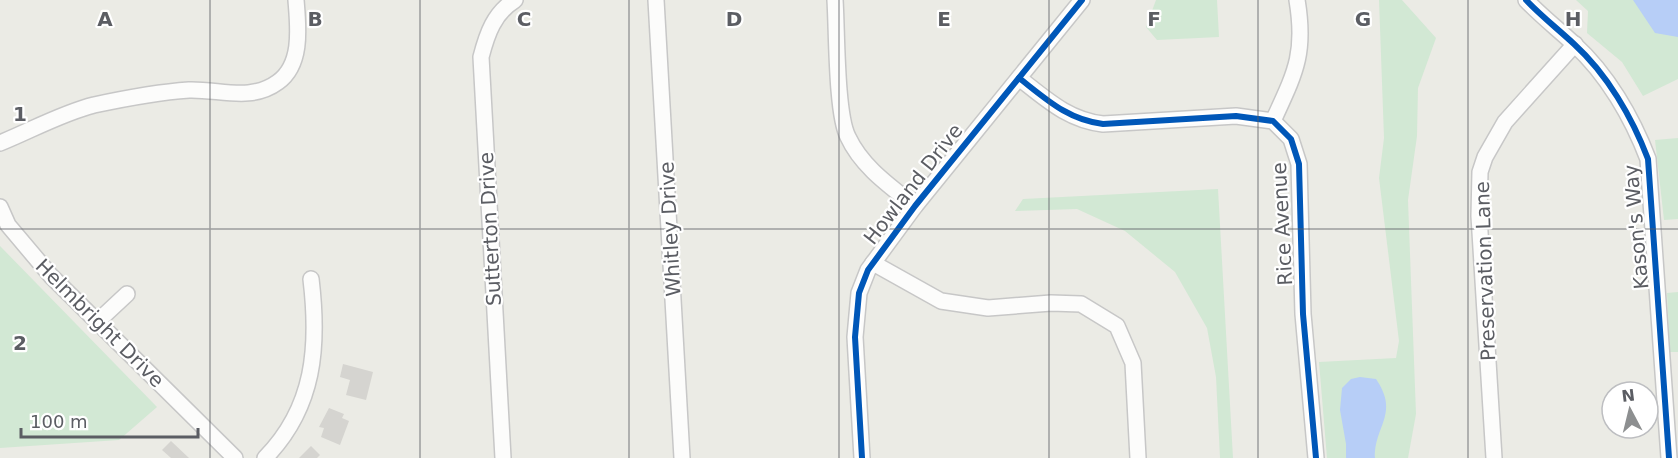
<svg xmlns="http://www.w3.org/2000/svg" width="1678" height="458" font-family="'DejaVu Sans',sans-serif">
  <rect width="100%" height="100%" fill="#ebebe5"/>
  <g fill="#d2e8d4">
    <path d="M1156,0H1217L1219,37L1157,40L1146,27Z"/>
    <path d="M1379,0H1402L1436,38L1418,88L1417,136L1408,200L1416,414L1408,458H1327L1319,362L1396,358L1399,341L1379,178L1384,138Z"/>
    <path d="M1576,0H1678V79L1643,96L1622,62L1587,33L1588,11Z"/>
    <path d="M1678,138V219L1664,220L1655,140Z"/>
    <path d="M1218,189L1233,458H1220L1216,377L1207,328L1175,272L1125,231L1077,209L1015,211L1023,199Z"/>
    <path d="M0,246L157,407L119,440L0,448Z"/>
    <path d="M1678,292V352H1670L1667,293Z"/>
  </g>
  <g fill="#b7cef7">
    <path d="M1633,0H1678V37L1655,33Z"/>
    <path d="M1360,377L1376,379C1400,414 1374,426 1375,458H1346V444L1340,410L1342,388L1351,379Z"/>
  </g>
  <g fill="#d5d4d0">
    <path d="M343,364L373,372L366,400L346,395L350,380L340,377Z"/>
    <path d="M329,408L344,414L342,418L349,421L340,445L321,437L324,428L319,427Z"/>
    <path d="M171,441L189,458H171L162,450Z"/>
    <path d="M311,446L320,455L317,458H299Z"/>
  </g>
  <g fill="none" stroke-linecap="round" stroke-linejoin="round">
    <g stroke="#c7c7c7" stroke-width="18">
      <g id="minor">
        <path d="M656,0L682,458"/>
        <path d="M835,0C837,30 836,114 848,137C862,167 890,186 915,206"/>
        <path d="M1526,0C1541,16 1558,29 1574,44C1607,74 1632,117 1648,159L1669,458"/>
        <path d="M1019,78C1046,99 1068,120 1103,124L1236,116L1273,121L1291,139L1299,164L1303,314L1316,458"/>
        <path d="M1273,121C1295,73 1306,54 1297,0"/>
        <path d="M0,143C30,131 62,113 94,105C122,99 160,92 189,90C220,89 251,102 278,82C303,64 298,26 296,0"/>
        <path d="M0,207L8,225L51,276L235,458"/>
        <path d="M873,263L941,301L988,308L1051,303L1081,304L1117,326L1133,363L1138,458"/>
        <path d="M97,322L127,294"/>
        <path d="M265,458C315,407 319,346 311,279"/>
        <path d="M503,458L481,57C487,34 494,13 515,0"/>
        <path d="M862,458L855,337L859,293L868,270L915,206L1082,0"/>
        <path d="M1494,458L1479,216L1480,172L1485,157L1505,122L1575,44"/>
      </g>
    </g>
    <use href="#minor" stroke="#fcfcfb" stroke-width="15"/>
    <g stroke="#fff" stroke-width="10">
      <g id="cycleway">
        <path d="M1526,0C1541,16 1558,29 1574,44C1607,74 1632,117 1648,159L1669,458"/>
        <path d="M1019,78C1046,99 1068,120 1103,124L1236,116L1273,121L1291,139L1299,164L1303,314L1316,458"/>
        <path d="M862,458L855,337L859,293L868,270L915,206L1082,0"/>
      </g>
    </g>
    <use href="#cycleway" stroke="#0057b8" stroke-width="6"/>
  </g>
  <path fill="none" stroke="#5b5d63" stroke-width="1.5" stroke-opacity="0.55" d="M210,0V458M420,0V458M629,0V458M839,0V458M1049,0V458M1258,0V458M1468,0V458M0,229H1678"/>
  <g text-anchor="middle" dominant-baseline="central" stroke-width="4.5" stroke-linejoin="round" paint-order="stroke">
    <g font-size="20" fill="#5b5d63" stroke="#fff">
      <text transform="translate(913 184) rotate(-52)">Howland Drive</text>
      <text transform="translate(1282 224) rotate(-93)">Rice Avenue</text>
      <text transform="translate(1636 227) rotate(-95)">Kason's Way</text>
      <text transform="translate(490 229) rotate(-93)">Sutterton Drive</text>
      <text transform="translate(670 229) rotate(-93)">Whitley Drive</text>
      <text transform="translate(1485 271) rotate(-92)">Preservation Lane</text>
      <text transform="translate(100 323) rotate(45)">Helmbright Drive</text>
    </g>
  </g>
  <g font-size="20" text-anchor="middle" font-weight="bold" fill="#5b5d63" stroke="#fff" stroke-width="4.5" stroke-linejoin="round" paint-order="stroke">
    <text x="105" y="26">A</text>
    <text x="315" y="26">B</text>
    <text x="524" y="26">C</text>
    <text x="734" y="26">D</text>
    <text x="944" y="26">E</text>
    <text x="1154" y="26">F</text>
    <text x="1363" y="26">G</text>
    <text x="1573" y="26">H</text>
    <text x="20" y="121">1</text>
    <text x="20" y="350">2</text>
  </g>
  <g transform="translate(1630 410) rotate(353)"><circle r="28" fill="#ffffff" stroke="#bdbec1" stroke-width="1.5"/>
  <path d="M0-4.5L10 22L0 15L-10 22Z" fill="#8d8f90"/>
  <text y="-9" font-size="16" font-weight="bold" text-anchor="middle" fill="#5b5d63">N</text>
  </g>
  <path d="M21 428v9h177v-9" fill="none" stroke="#5b5d63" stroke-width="3"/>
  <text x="30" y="428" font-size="18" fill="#5b5d63" stroke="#ffffff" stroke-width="4.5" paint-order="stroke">100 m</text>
</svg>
